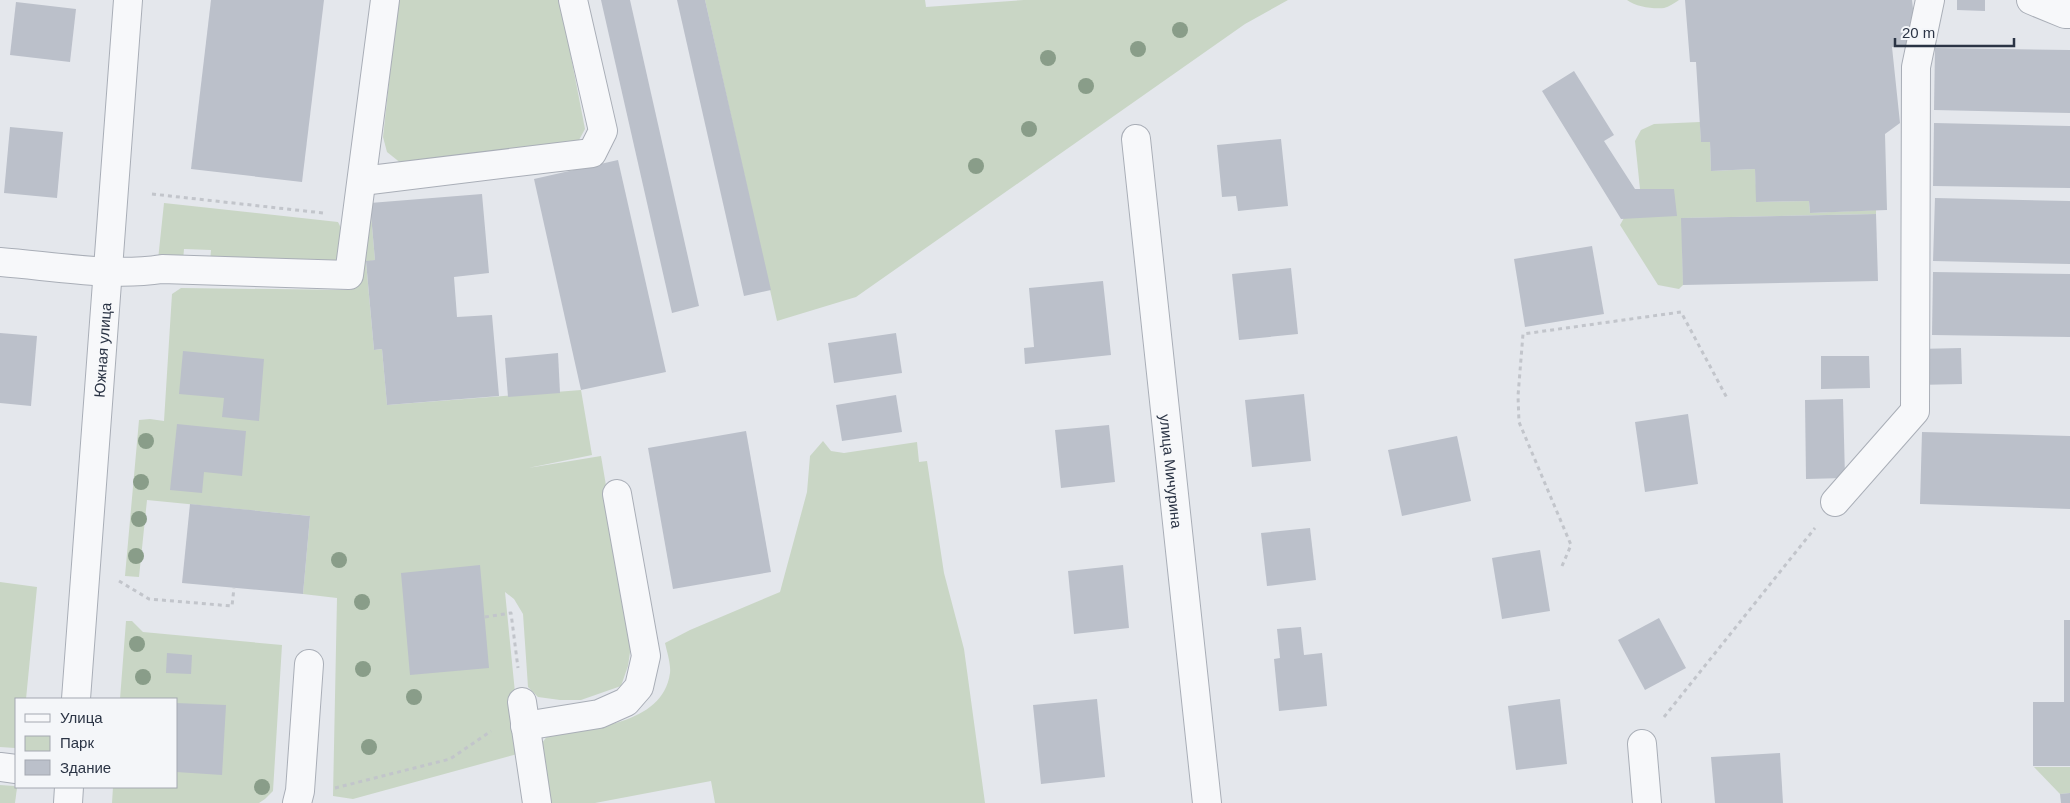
<svg xmlns="http://www.w3.org/2000/svg" width="2070" height="803" font-family="Arial,sans-serif">
  <rect width="100%" height="100%" fill="#e4e7ec"/>
  <g fill="#c9d6c5">
    <path d="M398,0H560L585,129L579,140L568,146L402,164L387,152L383,137Z"/>
    <path d="M705,0H925L926,7L1024,0H1288L1245,24L856,297L777,321Z"/>
    <path d="M1627,0H1679C1674,3 1669,7 1664,8C1653,9 1636,7 1627,0Z"/>
    <path d="M1700,122L1701,142H1710L1711,171L1755,169L1757,202L1809,201L1810,213L1876,210V214L1682,218L1683,285L1679,289L1658,285L1620,225L1640,189L1635,141L1641,130L1654,124Z"/>
    <path d="M164,203L338,222C345,233 341,253 335,263L210,262L211,250L184,249L183,261L158,260Z"/>
    <path d="M370,203L375,260L366,262L374,350L382,349L387,405L581,390L592,455L528,468L601,456L632,639L628,666L621,686L581,700H560L538,697L528,687L523,614L514,599L505,592L521,753L353,799L333,796L337,598L303,594L310,516L147,500L139,577L125,576L139,420L150,419L164,421L172,294L181,288L351,290L362,210Z"/>
    <path d="M823,441L831,451L844,453L917,442L919,462L927,461L944,573L964,649L985,803H715L711,781L595,803H551L542,743L548,735C588,728 663,726 670,673C671,664 667,652 665,643L690,630L780,592L807,492L810,456Z"/>
    <path d="M0,582L37,587L26,699H16L15,748L0,747Z"/>
    <path d="M126,621H132L143,632L282,645L273,791L265,799L259,803H112L113,787H176V699H120Z"/>
    <path d="M2034,767H2070V793L2060,794Z"/>
    <path d="M0,785L14,786L17,788L15,803H0Z"/>
  </g>
  <g fill="#bbc0ca">
    <path d="M211,0H324L302,182L191,169Z"/>
    <path d="M601,0H630L699,306L672,313Z"/>
    <path d="M677,0H705L771,290L744,296Z"/>
    <path d="M1685,0H1912L1917,44L1892,47L1900,123L1885,134L1887,210L1810,213L1809,201L1756,202L1755,169L1711,171L1710,142H1701L1696,62H1690Z"/>
    <path d="M1957,0H1985V11L1957,10Z"/>
    <path d="M16,2L76,9L70,62L10,55Z"/>
    <path d="M1935,48L2070,50V113L1934,110Z"/>
    <path d="M1574,71L1614,135L1604,141L1635,189H1674L1677,216L1621,219L1542,91Z"/>
    <path d="M1934,123L2070,126V188L1933,186Z"/>
    <path d="M10,127L63,132L57,198L4,193Z"/>
    <path d="M1281,139L1288,206L1238,211L1236,196L1222,197L1217,145Z"/>
    <path d="M618,160L666,372L581,390L534,179Z"/>
    <path d="M482,194L489,273L454,277L457,317L492,315L499,396L387,405L382,349L374,350L366,261L375,260L370,203Z"/>
    <path d="M1935,198L2070,201V264L1933,261Z"/>
    <path d="M1876,214L1878,281L1683,285L1681,218Z"/>
    <path d="M1592,246L1604,314L1525,327L1514,259Z"/>
    <path d="M1291,268L1298,334L1239,340L1232,274Z"/>
    <path d="M1933,272L2070,274V337L1932,335Z"/>
    <path d="M1103,281L1111,355L1025,364L1024,348L1034,347L1029,288Z"/>
    <path d="M0,333L37,336L31,406L0,403Z"/>
    <path d="M896,333L902,373L834,383L828,343Z"/>
    <path d="M1961,348L1962,384L1918,385L1917,349Z"/>
    <path d="M183,351L264,359L259,421L222,417L224,398L179,394Z"/>
    <path d="M558,353L560,393L508,397L505,358Z"/>
    <path d="M1821,356H1869L1870,388L1821,389Z"/>
    <path d="M1304,394L1311,461L1252,467L1245,400Z"/>
    <path d="M896,395L902,432L842,441L836,405Z"/>
    <path d="M1843,399L1845,478L1806,479L1805,400Z"/>
    <path d="M1688,414L1698,484L1645,492L1635,422Z"/>
    <path d="M177,424L246,431L242,476L204,472L202,493L170,490Z"/>
    <path d="M1109,425L1115,482L1061,488L1055,430Z"/>
    <path d="M746,431L771,572L673,589L648,448Z"/>
    <path d="M1922,432L2070,436V509L1920,504Z"/>
    <path d="M1457,436L1471,501L1402,516L1388,450Z"/>
    <path d="M190,504L310,516L303,594L182,583Z"/>
    <path d="M1310,528L1316,580L1267,586L1261,533Z"/>
    <path d="M1540,550L1550,611L1502,619L1492,558Z"/>
    <path d="M480,565L489,668L410,675L401,573Z"/>
    <path d="M1123,565L1129,628L1074,634L1068,571Z"/>
    <path d="M1659,618L1686,668L1645,690L1618,640Z"/>
    <path d="M2064,620H2070V766H2033V702H2064Z"/>
    <path d="M1301,627L1304,655L1322,653L1327,706L1279,711L1274,659L1280,658L1277,629Z"/>
    <path d="M167,653L192,655L191,674L166,673Z"/>
    <path d="M1097,699L1105,777L1041,784L1033,705Z"/>
    <path d="M1560,699L1567,764L1516,770L1508,706Z"/>
    <path d="M176,703L226,705L222,775L176,772Z"/>
    <path d="M1780,753L1783,803H1715L1711,757Z"/>
    <path d="M2070,793V803H2061L2060,794Z"/>
  </g>
  <g fill="none" stroke-linecap="round" stroke-linejoin="round">
    <g stroke="#a9aeb7" stroke-width="30">
      <g id="minor">
        <path d="M2031,0L2065,14H2070"/>
        <path id="s1" d="M1136,139L1207,803"/>
        <path d="M362,181L592,153L603,131L573,0"/>
        <path d="M0,262C52,266 111,277 162,269L349,275L385,0"/>
        <path d="M1835,502L1915,411L1916,67L1930,0"/>
        <path id="s2" d="M76,699L128,0"/>
        <path d="M522,702L537,803"/>
        <path d="M525,726L599,714L626,702L639,687L646,656L617,494"/>
        <path d="M1642,744L1647,803"/>
        <path d="M0,767L16,769"/>
        <path d="M68,803L69,787"/>
        <path d="M297,803L300,791L309,664"/>
      </g>
    </g>
    <g stroke="#c2c5cb" stroke-width="3" stroke-dasharray="4 4" stroke-linecap="butt">
      <path d="M152,194L323,213"/>
      <path d="M1562,566L1571,545L1519,422L1518,396L1523,334L1681,312L1727,398"/>
      <path d="M119,581L149,599L232,606L234,588"/>
      <path d="M485,617L511,613L518,668"/>
      <path d="M1664,717L1815,528"/>
      <path d="M335,788L450,759L491,731"/>
    </g>
    <use href="#minor" stroke="#f7f8fa" stroke-width="28"/>
  </g>
  <g fill="#899d89">
    <circle cx="1180" cy="30" r="8"/>
    <circle cx="1138" cy="49" r="8"/>
    <circle cx="1048" cy="58" r="8"/>
    <circle cx="1086" cy="86" r="8"/>
    <circle cx="1029" cy="129" r="8"/>
    <circle cx="976" cy="166" r="8"/>
    <circle cx="146" cy="441" r="8"/>
    <circle cx="141" cy="482" r="8"/>
    <circle cx="139" cy="519" r="8"/>
    <circle cx="136" cy="556" r="8"/>
    <circle cx="339" cy="560" r="8"/>
    <circle cx="362" cy="602" r="8"/>
    <circle cx="137" cy="644" r="8"/>
    <circle cx="363" cy="669" r="8"/>
    <circle cx="143" cy="677" r="8"/>
    <circle cx="414" cy="697" r="8"/>
    <circle cx="369" cy="747" r="8"/>
    <circle cx="262" cy="787" r="8"/>
  </g>
  <g text-anchor="middle" dominant-baseline="central" stroke-width="4" stroke-linejoin="round" paint-order="stroke">
    <g font-size="15" fill="#2b3445" stroke="#f4f6f9">
      <text stroke="none"><textPath href="#s2" startOffset="350">Южная улица</textPath></text>
      <text stroke="none"><textPath href="#s1" startOffset="334">улица Мичурина</textPath></text>
    </g>
  </g>
  <rect x="15" y="698" width="162" height="90" fill="#f4f6f9" stroke="#a4a8b1"/>
  <rect x="25" y="714" width="25" height="8" fill="#f7f8fa" stroke="#a4a8b1"/>
  <text x="60" y="723" font-size="15" fill="#2b3445">Улица</text>
  <rect x="25" y="736" width="25" height="15" fill="#c9d6c5" stroke="#a4a8b1"/>
  <text x="60" y="748" font-size="15" fill="#2b3445">Парк</text>
  <rect x="25" y="760" width="25" height="15" fill="#bbc0ca" stroke="#a4a8b1"/>
  <text x="60" y="773" font-size="15" fill="#2b3445">Здание</text>
  <path d="M1895 38v8h119v-8" fill="none" stroke="#2b3445" stroke-width="2.5"/>
  <text x="1902" y="38" font-size="15" fill="#2b3445" stroke="#f4f6f9" stroke-width="4" paint-order="stroke">20 m</text>
</svg>
